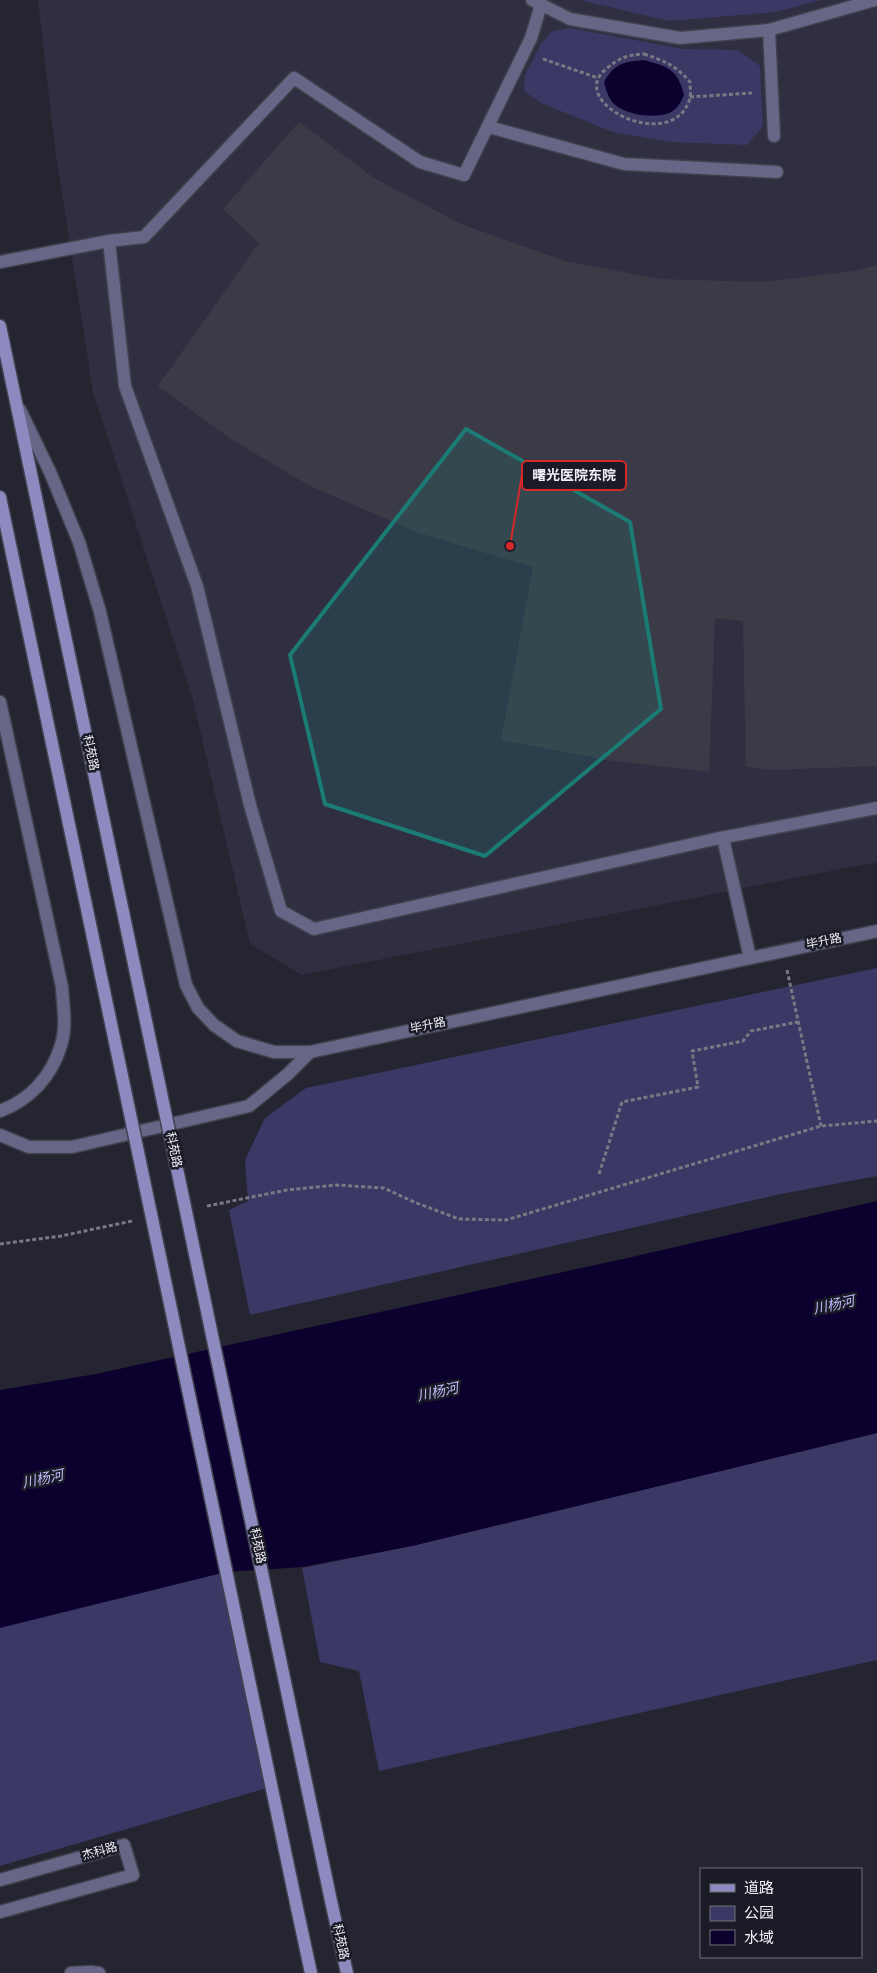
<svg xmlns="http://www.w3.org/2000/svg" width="877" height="1973" font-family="Overpass,'Noto Sans SC',sans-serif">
  <rect width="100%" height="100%" fill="#252431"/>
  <path fill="#302f41" d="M38,0H877V862L302,975L250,944L193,700L93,392L55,149Z"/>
  <g fill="#3c3865">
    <path d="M580,0H820L776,12L669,21Z"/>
    <path d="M570,28L683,49L738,50L760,66L763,126L747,145L672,142L613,132L541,103L524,91L525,75L541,44L553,31Z"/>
    <path d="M877,968V1176L781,1194L250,1315L229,1210L248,1201L245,1160L265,1118L306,1088Z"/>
    <path d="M877,1433V1660L379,1771L359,1671L320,1662L302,1568L412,1546Z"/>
    <path d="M226,1572L271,1787L0,1866V1625Z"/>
  </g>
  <g fill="#0c002e">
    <path d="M643,60C667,66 678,69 684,95C681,102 677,110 669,113C654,119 625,115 613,103C608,97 606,90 604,82C614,64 623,62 643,60Z"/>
    <path d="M877,1201V1433L412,1546L302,1567L226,1572L0,1628V1390L96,1374L623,1259Z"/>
  </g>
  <path fill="#3b3b48" d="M299,122L374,178L461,224L565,261L660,279L761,282L854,271L877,265V766L769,770L746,766L743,621L715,618L709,772L606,760L501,740L533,567L419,533L310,486L231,439L158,386L259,243L223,209Z"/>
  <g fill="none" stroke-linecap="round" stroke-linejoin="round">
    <g stroke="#41414d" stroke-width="15">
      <g id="lane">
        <path d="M532,0L570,19L680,38L769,30L875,0"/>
        <path d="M769,30L774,136"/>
        <path d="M489,127L624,164L777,172"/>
        <path d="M109,241L125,386L197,586L250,805L281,911L314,929L715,839L877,808"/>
        <path d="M0,262L109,241L144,237L294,78L420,162L464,175L531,38L541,5"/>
        <path d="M723,838L750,958"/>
      </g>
    </g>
    <g stroke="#41414d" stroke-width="15">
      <g id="street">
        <path d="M20,410L50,472L79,542L100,612L186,985L198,1008L214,1025L237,1041L274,1052H310L877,931"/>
        <path d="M0,702L62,987C63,1005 67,1027 61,1045C52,1076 30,1100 0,1111"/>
        <path d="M0,1135L29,1147H72L249,1106L288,1074L310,1052"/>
        <path d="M0,1880L124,1845L133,1875L0,1912"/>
        <path d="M71,1973L91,1972L99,1973"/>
      </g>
    </g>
    <g stroke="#41414d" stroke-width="15">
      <g id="secondary">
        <path d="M0,326L143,1007"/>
        <path d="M0,497L109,1014"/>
        <path d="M331,1901L347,1973"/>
        <path d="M297,1908L311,1973"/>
      </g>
    </g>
    <g stroke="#797984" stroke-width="3" stroke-dasharray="4 2.5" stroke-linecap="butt">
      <path d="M644,54C665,61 675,65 690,82C690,87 691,93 690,98C674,156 564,103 606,69C619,58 627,55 644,54Z"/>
      <path d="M543,59L598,78"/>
      <path d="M690,97L752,93"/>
      <path d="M787,970L821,1126"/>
      <path d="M599,1174L622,1102L698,1087L692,1051L743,1041L751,1031L798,1022"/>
      <path d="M207,1206L287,1190L336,1185L384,1188L414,1202L459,1219L506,1220L821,1126L877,1121"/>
      <path d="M0,1244L61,1236L132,1221"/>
    </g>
    <use href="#lane" stroke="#676687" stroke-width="12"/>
    <use href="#street" stroke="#676687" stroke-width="12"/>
    <use href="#secondary" stroke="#8c8abe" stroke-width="12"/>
    <g stroke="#41414d" stroke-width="15" stroke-linecap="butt">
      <g id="secondary-bridge">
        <path d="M143,1007L331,1901"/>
        <path d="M109,1014L297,1908"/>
      </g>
    </g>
    <use href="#secondary-bridge" stroke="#8c8abe" stroke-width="12"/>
  </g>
  <path fill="#1a7c75" fill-opacity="0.2" stroke="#1a7c75" stroke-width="4" stroke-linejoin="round" d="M466,429L630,522L661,709L485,856L325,804L290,655Z"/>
  <g text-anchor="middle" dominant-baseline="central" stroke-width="5" stroke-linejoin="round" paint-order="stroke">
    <g font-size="12" fill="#f0f0f8" stroke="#1b1b27">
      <text transform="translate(90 753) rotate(78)">科苑路</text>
      <text transform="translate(824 942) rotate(-12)">毕升路</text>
      <text transform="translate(428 1026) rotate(-12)">毕升路</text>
      <text transform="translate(173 1150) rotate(78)">科苑路</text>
      <text transform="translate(257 1546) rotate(78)">科苑路</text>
      <text transform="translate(100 1852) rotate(-16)">杰科路</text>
      <text transform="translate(340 1942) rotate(78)">科苑路</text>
    </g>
    <g font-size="14" font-style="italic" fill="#bfbcfa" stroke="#1b1b27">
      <text transform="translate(834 1306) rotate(-12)">川杨河</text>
      <text transform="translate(438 1393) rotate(-12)">川杨河</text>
      <text transform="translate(43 1480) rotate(-12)">川杨河</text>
    </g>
  </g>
  <path fill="none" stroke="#d62828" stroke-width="2" d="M510 546L522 475"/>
  <circle fill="#d62828" stroke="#1b1b27" stroke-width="2" cx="510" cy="546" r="5"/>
  <rect fill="#1b1b27" stroke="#d62828" stroke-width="2" x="522" y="461" width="104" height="29" rx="5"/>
  <g font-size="14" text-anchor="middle" font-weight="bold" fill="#f0f0f8">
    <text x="574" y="480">曙光医院东院</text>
  </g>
  <rect x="700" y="1868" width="162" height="90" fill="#1b1b27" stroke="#70707b"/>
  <rect x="710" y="1884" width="25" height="8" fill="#8c8abe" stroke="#70707b"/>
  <text x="744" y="1893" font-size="15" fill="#f0f0f8">道路</text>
  <rect x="710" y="1906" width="25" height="15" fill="#3c3865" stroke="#70707b"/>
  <text x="744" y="1918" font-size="15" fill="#f0f0f8">公园</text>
  <rect x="710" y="1930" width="25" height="15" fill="#0c002e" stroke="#70707b"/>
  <text x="744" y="1943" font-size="15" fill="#f0f0f8">水域</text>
</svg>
